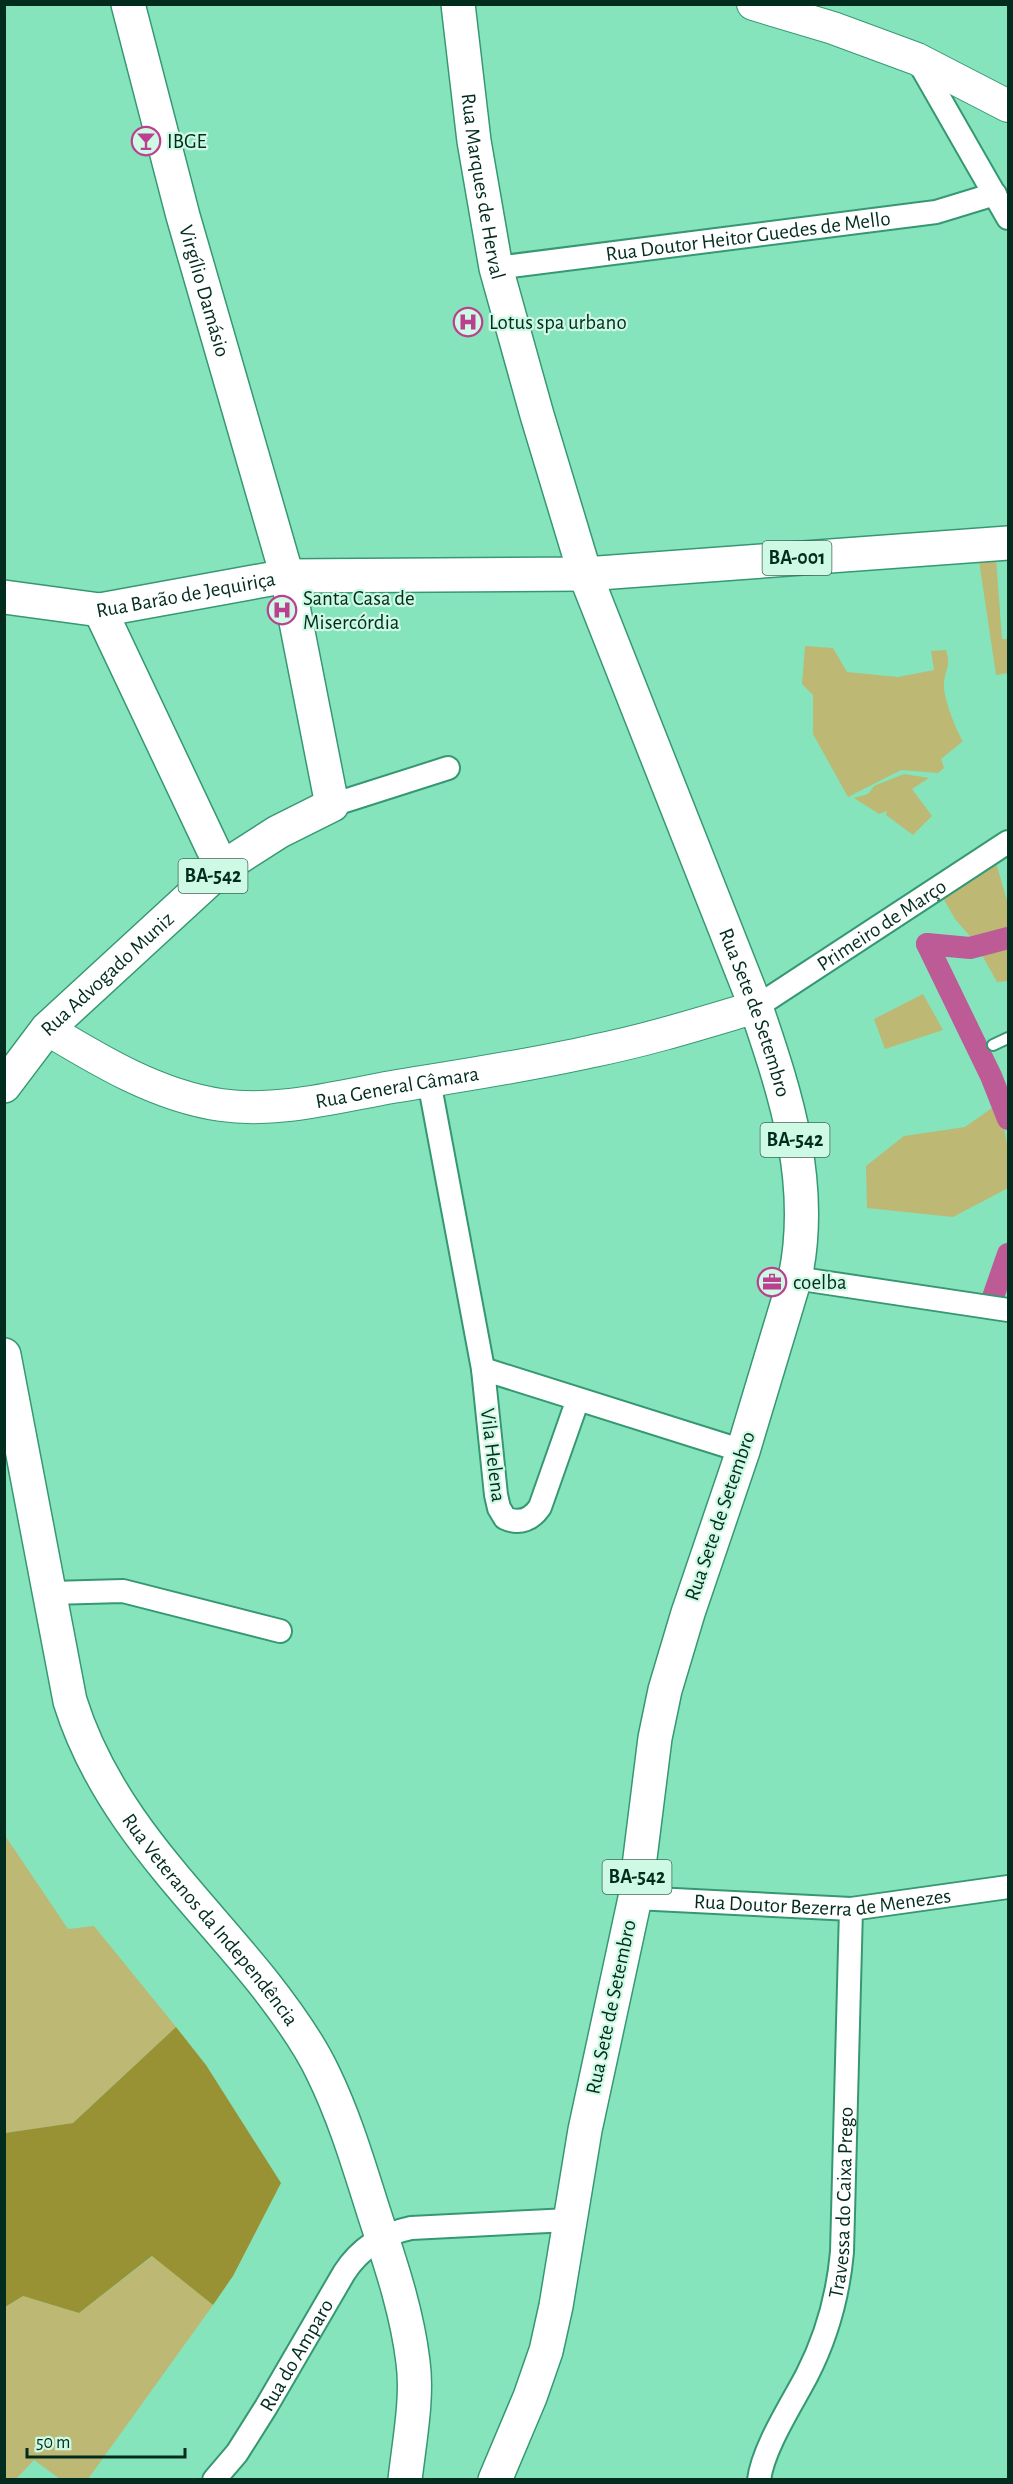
<svg xmlns="http://www.w3.org/2000/svg" width="1013" height="2484" font-family="'Alegreya Sans',sans-serif">
  <rect width="100%" height="100%" fill="#86e4bc"/>
  <g fill="#bdb874">
    <path d="M996,558L1002,639H1008V673L996,675L979,561Z"/>
    <path d="M805,646L833,648L847,672L898,677L934,670L931,651L946,650C951,665 946,668 944,682C942,694 956,731 963,741L941,759L944,768L938,773L901,770L848,797L813,734V695L802,684Z"/>
    <path d="M904,774L929,778L912,789L932,816L913,835L886,815L887,811L879,814L854,798L868,794L874,786Z"/>
    <path d="M986,861L997,866L1008,904V930L976,943L955,919L939,891Z"/>
    <path d="M1008,938V981L997,982L978,948Z"/>
    <path d="M923,994L943,1030L885,1049L874,1019Z"/>
    <path d="M999,1103L1008,1148V1188L953,1217L867,1208L866,1166L904,1136L965,1127Z"/>
    <path d="M4,1834L68,1929L94,1926L176,2027L73,2123L5,2133Z"/>
    <path d="M153,2256L213,2305L88,2479H60L34,2460L16,2479L5,2480V2307L23,2296L79,2313Z"/>
  </g>
  <path fill="#999234" d="M176,2027L206,2065L281,2183L233,2276L213,2305L152,2256L79,2313L23,2296L5,2307V2133L73,2123Z"/>
  <g fill="none" stroke-linecap="round" stroke-linejoin="round">
    <g stroke="#bd5b97" stroke-width="22">
      <path d="M927,944L991,1076L1008,1119"/>
      <path d="M927,944L970,948L1008,938"/>
      <path d="M992,1300L1008,1254"/>
    </g>
    <g stroke="#369873" stroke-width="14">
      <path id="lane" d="M993,1045L1008,1038"/>
    </g>
    <g stroke="#369873" stroke-width="26">
      <g id="street">
        <path d="M917,59L1008,218"/>
        <path id="s1" d="M496,268L936,212L995,194"/>
        <path d="M332,805L448,768"/>
        <path id="s2" d="M756,1007L1008,842"/>
        <path d="M429,1081L483,1369"/>
        <path d="M795,1278L1008,1310"/>
        <path d="M578,1399L540,1507C532,1519 520,1525 505,1518L499,1508L496,1495L483,1369L743,1451"/>
        <path d="M51,1593L123,1591L280,1631"/>
        <path id="s3" d="M635,1898L851,1909L1008,1887"/>
        <path id="s4" d="M214,2480L237,2453L266,2407L344,2273C360,2248 382,2234 411,2228L569,2220"/>
        <path id="s5" d="M759,2480C763,2448 792,2404 807,2375C827,2336 838,2296 842,2252L851,1909"/>
      </g>
    </g>
    <g stroke="#369873" stroke-width="34">
      <g id="secondary">
        <path d="M753,4L833,28L917,59L1008,106"/>
        <path id="s6" d="M47,1029C100,1061 158,1096 221,1105C278,1113 336,1097 392,1087C459,1076 527,1066 593,1051C648,1040 702,1023 756,1007"/>
      </g>
    </g>
    <g stroke="#369873" stroke-width="36">
      <g id="primary">
        <path id="s7" d="M128,4L183,216L287,576L332,805L278,832L222,868"/>
        <path id="s8" d="M458,4L474,141L496,268L537,415L585,574L756,1007C786,1095 815,1184 795,1278L743,1451L688,1613L665,1690L655,1738L635,1898L585,2130L556,2306L546,2351L530,2397L495,2480"/>
        <path id="s9" d="M4,597L100,610L287,576L585,574L1008,543"/>
        <path id="s10" d="M4,1086L47,1029L222,868L100,610"/>
        <path id="s11" d="M4,1355L70,1701C106,1816 190,1891 263,1982C285,2010 308,2041 323,2073C345,2118 359,2166 374,2213C390,2262 407,2311 413,2362C418,2398 409,2443 405,2480"/>
      </g>
    </g>
    <use href="#lane" stroke="#fff" stroke-width="10"/>
    <use href="#street" stroke="#fff" stroke-width="22"/>
    <use href="#secondary" stroke="#fff" stroke-width="32"/>
    <use href="#primary" stroke="#fff" stroke-width="33"/>
  </g>
  <defs>
    <g id="bar-ring" transform="scale(1.5)"><circle r="9.5" fill="#cefae5" stroke="#bc4090" stroke-width="1.5"/><path d="M-6-5H6L.8 .8V4.5H3.5V6h-7V4.5H-.8V.8Z" fill="#bc4090"/></g>
    <g id="hospital-ring" transform="scale(1.5)"><circle r="9.5" fill="#cefae5" stroke="#bc4090" stroke-width="1.5"/><path d="M-5-5h3v3.5h4V-5h3V5h-3V1.5h-4V5h-3Z" fill="#bc4090"/></g>
    <g id="office-ring" transform="scale(1.5)"><circle r="9.5" fill="#cefae5" stroke="#bc4090" stroke-width="1.5"/><path d="M-6-3h4V-5.5h4V-3h4V5H-6ZM-1-4.5V-3h2v-1.5ZM-6 0V1H6V0Z" fill="#bc4090"/></g>
  </defs>
  <g fill-rule="evenodd">
    <use href="#bar-ring" x="146" y="141"/>
    <use href="#hospital-ring" x="468" y="322"/>
    <use href="#hospital-ring" x="282" y="610"/>
    <use href="#office-ring" x="772" y="1282"/>
  </g>
  <g text-anchor="middle" dominant-baseline="central" stroke-width="4.5" stroke-linejoin="round" paint-order="stroke">
    <g fill="#cefae5" stroke="#3f6a5a" stroke-width="1.5">
      <rect x="762.5" y="541" width="69" height="34" rx="4.5"/>
      <rect x="178.5" y="859" width="69" height="34" rx="4.5"/>
      <rect x="760.5" y="1123" width="69" height="34" rx="4.5"/>
      <rect x="602.5" y="1860" width="69" height="34" rx="4.5"/>
    </g>
    <g font-size="20" font-weight="bold" fill="#022d1e">
      <text x="797" y="558">BA-001</text>
      <text x="213" y="876">BA-542</text>
      <text x="795" y="1140">BA-542</text>
      <text x="637" y="1877">BA-542</text>
    </g>
    <g font-size="21" fill="#022d1e" stroke="#cefae5" text-anchor="start">
      <text x="167" y="141">IBGE</text>
      <text x="489" y="322">Lotus spa urbano</text>
      <text x="303" y="598">Santa Casa de<tspan x="303" dy="24">Misercórdia</tspan></text>
      <text x="793" y="1282">coelba</text>
    </g>
    <g font-size="21" fill="#022d1e" stroke="#cefae5">
      <text stroke="none"><textPath href="#s8" startOffset="184">Rua Marques de Herval</textPath></text>
      <text stroke="none"><textPath href="#s1" startOffset="254">Rua Doutor Heitor Guedes de Mello</textPath></text>
      <text stroke="none"><textPath href="#s7" startOffset="297">Virgílio Damásio</textPath></text>
      <text stroke="none"><textPath href="#s9" startOffset="184">Rua Barão de Jequiriça</textPath></text>
      <text stroke="none"><textPath href="#s2" startOffset="150">Primeiro de Março</textPath></text>
      <text stroke="none"><textPath href="#s10" startOffset="153">Rua Advogado Muniz</textPath></text>
      <text stroke="none"><textPath href="#s8" startOffset="1056">Rua Sete de Setembro</textPath></text>
      <text stroke="none"><textPath href="#s6" startOffset="369">Rua General Câmara</textPath></text>
      <text transform="translate(493 1455) rotate(83)">Vila Helena</text>
      <text transform="translate(720 1516) rotate(-71)">Rua Sete de Setembro</text>
      <text stroke="none"><textPath href="#s3" startOffset="188">Rua Doutor Bezerra de Menezes</textPath></text>
      <text stroke="none"><textPath href="#s11" startOffset="614">Rua Veteranos da Independência</textPath></text>
      <text transform="translate(611 2007) rotate(-78)">Rua Sete de Setembro</text>
      <text stroke="none"><textPath href="#s5" startOffset="294">Travessa do Caixa Prego</textPath></text>
      <text stroke="none"><textPath href="#s4" startOffset="150">Rua do Amparo</textPath></text>
    </g>
  </g>
  <rect width="1013" height="2484" fill="none" stroke="#022d1e" stroke-width="12"/>
  <path d="M27 2448v9h158v-9" fill="none" stroke="#022d1e" stroke-width="3"/>
  <text x="36" y="2448" font-size="18" fill="#022d1e" stroke="#cefae5" stroke-width="4.5" paint-order="stroke">50 m</text>
</svg>
